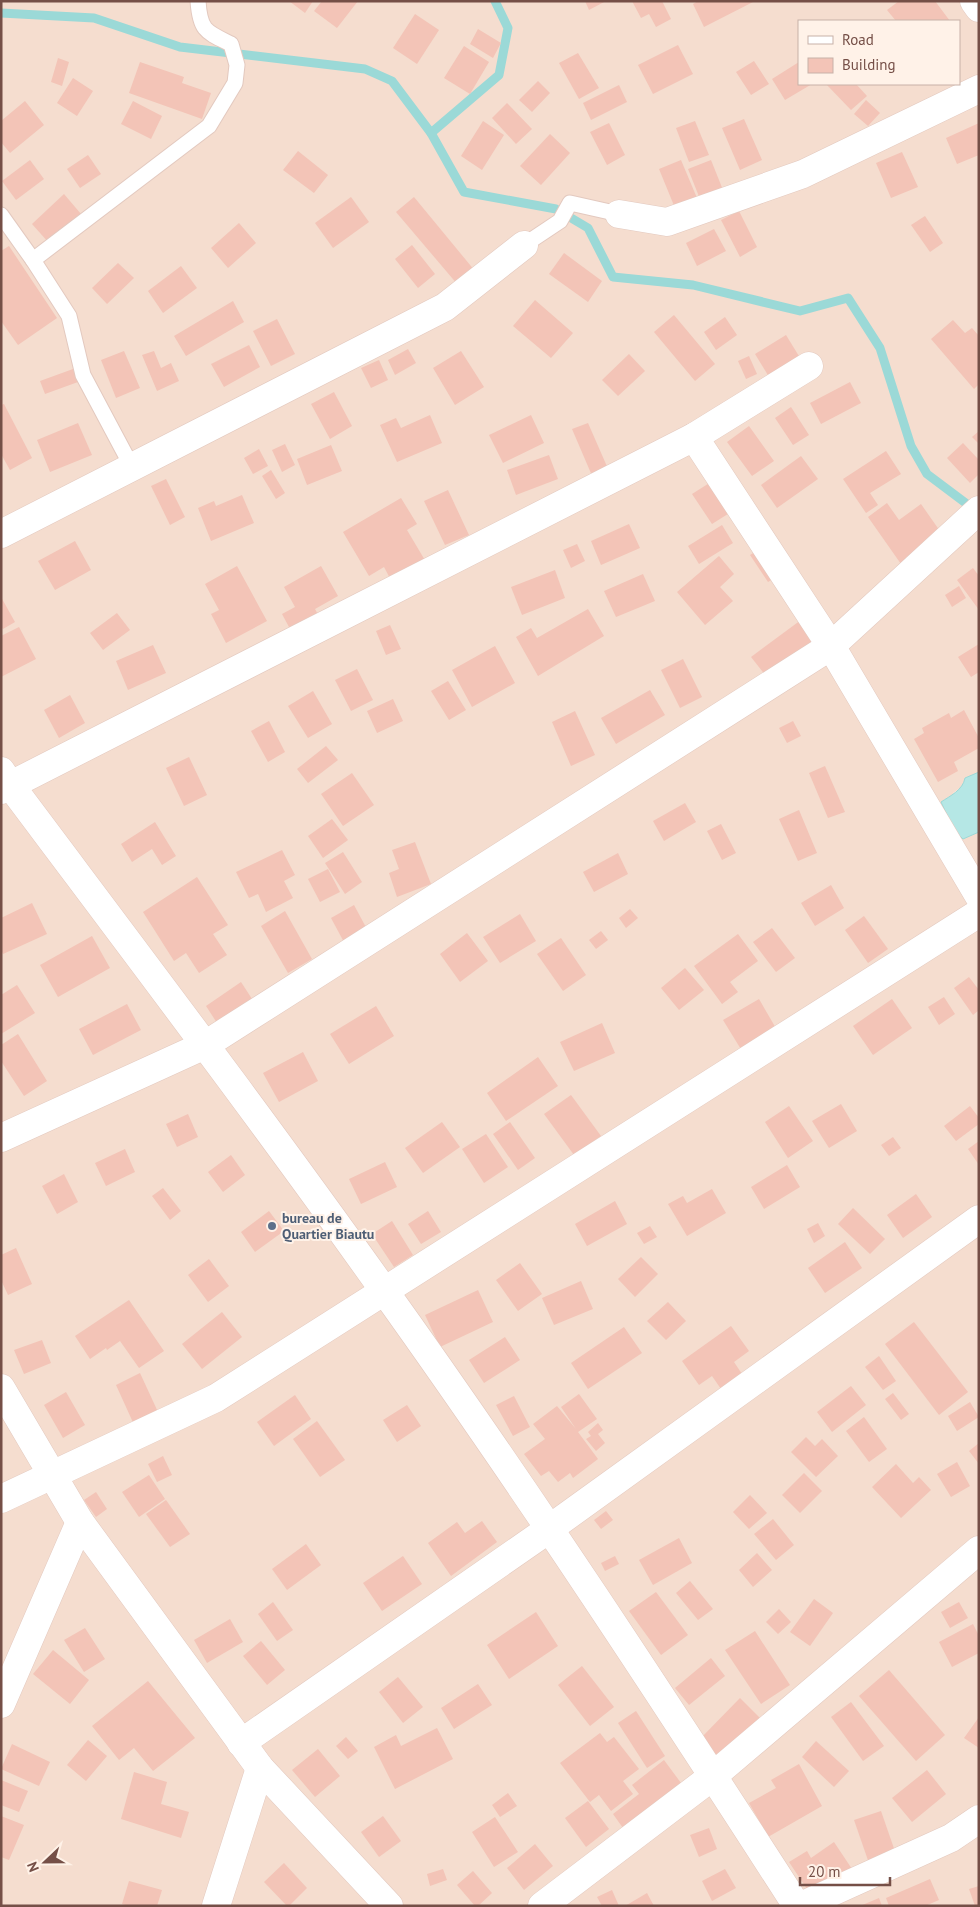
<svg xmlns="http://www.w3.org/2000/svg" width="980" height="1907" font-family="'PT Sans',sans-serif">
  <rect width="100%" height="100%" fill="#fdede1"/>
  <path fill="#f5ddcf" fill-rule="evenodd" d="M1,1H979V772L965,778L964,785L953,793L963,838L979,832V1906H1ZM799,21H959V84H799Z"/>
  <path fill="#b5e7e5" stroke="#9bd9d7" d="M979,772V832L963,839L954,830L941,802C950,796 963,790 965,778Z"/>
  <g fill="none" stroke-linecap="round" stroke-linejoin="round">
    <g stroke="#9bd9d7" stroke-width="9">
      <path d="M1,13L94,18L180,47L365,69L392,81L431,133L464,192L556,209L588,228L613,277L693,285L800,311L848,298L880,348L911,446L927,474L975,510"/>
      <path d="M431,133L499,75L508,28L495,1"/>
    </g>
  </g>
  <g fill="#f3c4b7">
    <path d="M289,1H313L305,13Z"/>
    <path d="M322,1H358L337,28L314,11Z"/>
    <path d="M585,1H606L589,10Z"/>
    <path d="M632,1H662L671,19L656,27L649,14L641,18Z"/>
    <path d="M698,1H755L704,27L693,4Z"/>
    <path d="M899,1H935L950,21H896L887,10Z"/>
    <path d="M415,14L439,30L417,64L393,48Z"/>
    <path d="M478,29L501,43L493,58L470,44Z"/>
    <path d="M678,45L693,74L653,94L638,65Z"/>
    <path d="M464,46L489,62L470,94L444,78Z"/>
    <path d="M578,53L599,88L579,99L559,63Z"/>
    <path d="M58,58L69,62L62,86L51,82Z"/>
    <path d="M754,61L769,84L751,95L736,72Z"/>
    <path d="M140,62L184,77L182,83L211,93L202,119L129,93Z"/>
    <path d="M799,62V84H812L785,100L772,79Z"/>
    <path d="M73,78L93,91L77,116L57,103Z"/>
    <path d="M538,81L550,93L532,112L519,100Z"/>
    <path d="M826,84H856L867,96L851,110Z"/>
    <path d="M619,85L627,102L591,120L583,103Z"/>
    <path d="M866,100L880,113L868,126L854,114Z"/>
    <path d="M25,101L44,125L10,153L1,142V121Z"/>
    <path d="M133,101L162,116L151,139L121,124Z"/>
    <path d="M507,103L532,129L516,144L492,118Z"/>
    <path d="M744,119L762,160L740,170L722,128Z"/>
    <path d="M483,121L504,135L482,170L461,156Z"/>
    <path d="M695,121L709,155L689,162L676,128Z"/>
    <path d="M609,123L625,155L607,165L590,132Z"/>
    <path d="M979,123V155L957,164L946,138Z"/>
    <path d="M550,134L570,153L541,185L520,166Z"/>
    <path d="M298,151L328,175L314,193L283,170Z"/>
    <path d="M902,152L918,187L891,198L876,163Z"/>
    <path d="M88,155L101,174L80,188L67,169Z"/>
    <path d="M30,160L44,179L16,200L2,181Z"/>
    <path d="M681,160L697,198L675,208L659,169Z"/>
    <path d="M711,160L723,190L700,199L688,169Z"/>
    <path d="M64,194L81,214L49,243L32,224Z"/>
    <path d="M351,197L369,222L333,248L315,223Z"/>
    <path d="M414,197L475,271L458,285L396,212Z"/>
    <path d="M739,211L757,247L740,257L721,220Z"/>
    <path d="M925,216L943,243L930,252L911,225Z"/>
    <path d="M239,223L256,243L228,268L211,248Z"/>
    <path d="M714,229L726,251L697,266L686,243Z"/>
    <path d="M412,245L435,274L418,288L395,259Z"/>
    <path d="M9,246L57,318L18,345L1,321V251Z"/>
    <path d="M564,253L602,281L588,302L549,274Z"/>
    <path d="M118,263L134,278L107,304L92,288Z"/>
    <path d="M181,266L197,288L163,313L148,291Z"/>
    <path d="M535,300L573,333L551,358L513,326Z"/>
    <path d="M233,301L244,322L186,356L174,336Z"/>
    <path d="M674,315L715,364L695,381L654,332Z"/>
    <path d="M725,317L737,335L716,350L704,332Z"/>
    <path d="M277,319L295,354L271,366L253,331Z"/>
    <path d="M953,320L965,333L972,328L979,336V384L974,389L931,339Z"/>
    <path d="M786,335L802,361L771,380L755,354Z"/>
    <path d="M249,345L260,367L224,387L211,364Z"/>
    <path d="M408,349L416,363L395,375L388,360Z"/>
    <path d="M124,351L140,388L116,398L101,360Z"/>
    <path d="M154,351L161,368L171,363L179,381L157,391L142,355Z"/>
    <path d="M461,351L484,387L455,405L433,368Z"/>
    <path d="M629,354L645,371L618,396L602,380Z"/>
    <path d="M749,356L757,374L746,379L738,361Z"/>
    <path d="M379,360L388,380L371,388L361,368Z"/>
    <path d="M73,369L78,382L45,394L40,381Z"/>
    <path d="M850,382L861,403L821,424L810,403Z"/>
    <path d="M334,392L352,426L330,439L311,404Z"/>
    <path d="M4,404L32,458L10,470L1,454V405Z"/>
    <path d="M791,407L809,435L793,445L775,418Z"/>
    <path d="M430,415L442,443L397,462L380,425L396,418L401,428Z"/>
    <path d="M531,415L544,443L503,463L489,435Z"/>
    <path d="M78,423L92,455L50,472L37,440Z"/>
    <path d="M588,423L609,471L593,478L572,429Z"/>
    <path d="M749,426L774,461L752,476L727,442Z"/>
    <path d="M979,431V444L972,437Z"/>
    <path d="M963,443L979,460V474L970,483L947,458Z"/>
    <path d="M285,444L295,465L282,472L272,450Z"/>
    <path d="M331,445L342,471L307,485L297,459Z"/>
    <path d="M259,449L268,466L253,474L244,458Z"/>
    <path d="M886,451L901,474L870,493L878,505L866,513L843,479Z"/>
    <path d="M549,455L558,479L516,495L507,470Z"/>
    <path d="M801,456L818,479L777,508L761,485Z"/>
    <path d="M271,470L285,493L276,499L262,476Z"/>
    <path d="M166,479L185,517L170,525L151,486Z"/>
    <path d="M711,482L731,512L712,524L692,494Z"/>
    <path d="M448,490L469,535L445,545L424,501Z"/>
    <path d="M242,495L254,523L211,541L198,508L214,501L216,506Z"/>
    <path d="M401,498L417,524L407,530L426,562L392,582L384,567L369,576L343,532Z"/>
    <path d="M887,503L899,520L921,504L942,534L901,564L868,517Z"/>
    <path d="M629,524L640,548L601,565L591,541Z"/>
    <path d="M722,525L733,543L699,564L688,546Z"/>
    <path d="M75,541L91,570L55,590L38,561Z"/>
    <path d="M577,544L585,561L571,568L563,550Z"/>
    <path d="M763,547L781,574L768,582L750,555Z"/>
    <path d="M719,556L734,574L720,587L733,601L705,625L677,592Z"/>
    <path d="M237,566L267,621L226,643L211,614L219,610L205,584Z"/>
    <path d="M321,566L338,596L315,609L323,624L296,640L282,614L295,607L284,587Z"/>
    <path d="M973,568L979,576V610L957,580Z"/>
    <path d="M555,570L565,598L522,615L511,587Z"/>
    <path d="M643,574L655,601L616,617L604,591Z"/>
    <path d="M959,586L966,598L952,607L945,595Z"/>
    <path d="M1,597L15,622L3,629L1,626Z"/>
    <path d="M588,609L604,636L538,676L516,637L531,628L537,638Z"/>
    <path d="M117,613L130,630L103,650L90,633Z"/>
    <path d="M805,617L822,641L769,680L751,657Z"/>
    <path d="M390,625L401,649L386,655L376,631Z"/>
    <path d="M19,627L36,659L1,677V636Z"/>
    <path d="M979,644V672L971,677L958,657Z"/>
    <path d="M153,645L166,673L128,690L116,661Z"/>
    <path d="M495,646L515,683L472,707L452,670Z"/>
    <path d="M683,659L702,697L680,708L661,670Z"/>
    <path d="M357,669L373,700L351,711L335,680Z"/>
    <path d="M448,681L466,710L449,720L431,691Z"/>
    <path d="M650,690L665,715L616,744L601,718Z"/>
    <path d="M313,691L332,724L308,738L288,706Z"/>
    <path d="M70,695L85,723L59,738L44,710Z"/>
    <path d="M393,699L403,721L377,733L367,711Z"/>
    <path d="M964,710L979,738V748L954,762L958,771L938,782L914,739L924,733L922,728L949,713L951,718Z"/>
    <path d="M575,711L595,755L571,766L552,722Z"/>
    <path d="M269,721L285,752L268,762L251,731Z"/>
    <path d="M793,721L801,736L787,743L779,728Z"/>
    <path d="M326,746L338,760L308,783L297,769Z"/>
    <path d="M189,757L207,795L184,806L166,768Z"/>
    <path d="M825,766L845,812L828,818L809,773Z"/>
    <path d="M352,773L374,805L343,826L321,794Z"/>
    <path d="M685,803L696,822L664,841L653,821Z"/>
    <path d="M799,810L817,853L798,861L779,819Z"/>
    <path d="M332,819L348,840L323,858L308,836Z"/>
    <path d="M155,822L176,856L162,865L152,849L132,862L121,844Z"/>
    <path d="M721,824L736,853L722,860L707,831Z"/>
    <path d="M415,842L431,884L397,897L389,873L399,869L392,850Z"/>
    <path d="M282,850L295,875L284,881L293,898L266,912L258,894L249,898L236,872Z"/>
    <path d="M343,852L362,882L345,894L325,863Z"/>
    <path d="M618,853L628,874L594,892L583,872Z"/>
    <path d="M328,869L340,892L320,902L308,879Z"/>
    <path d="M197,877L228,925L213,934L227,955L199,973L186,953L174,961L143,912Z"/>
    <path d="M831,885L844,908L815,926L801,903Z"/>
    <path d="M32,903L47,934L3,954L1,950V918Z"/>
    <path d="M354,905L368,931L345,944L331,918Z"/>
    <path d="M630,909L638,918L626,928L619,918Z"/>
    <path d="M285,911L312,959L288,973L261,926Z"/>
    <path d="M520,914L536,941L500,963L483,937Z"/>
    <path d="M864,916L888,949L868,963L845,930Z"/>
    <path d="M772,928L795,958L776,972L753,942Z"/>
    <path d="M601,931L608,940L596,949L589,940Z"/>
    <path d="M467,933L488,961L460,982L440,954Z"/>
    <path d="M738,934L758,961L730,982L738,992L722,1004L694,966Z"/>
    <path d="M92,936L110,968L58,997L40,965Z"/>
    <path d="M561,938L586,975L563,991L537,954Z"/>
    <path d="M685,968L704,990L679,1010L661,988Z"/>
    <path d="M969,977L979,990V1010L973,1015L954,988Z"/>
    <path d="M241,982L254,1002L219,1026L206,1006Z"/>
    <path d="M17,985L35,1013L1,1034V995Z"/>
    <path d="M944,997L955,1014L939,1025L928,1007Z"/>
    <path d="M759,999L777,1030L742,1051L723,1020Z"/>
    <path d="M892,999L912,1028L873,1055L853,1026Z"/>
    <path d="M127,1004L141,1030L93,1055L79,1029Z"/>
    <path d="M376,1006L394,1036L349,1064L330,1034Z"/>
    <path d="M602,1023L615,1053L574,1071L560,1042Z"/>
    <path d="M18,1034L47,1081L24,1096L1,1061V1045Z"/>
    <path d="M303,1052L318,1081L279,1102L263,1073Z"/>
    <path d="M538,1057L558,1086L506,1121L487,1093Z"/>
    <path d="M571,1095L601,1136L574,1155L544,1114Z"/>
    <path d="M841,1104L857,1131L829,1148L812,1121Z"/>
    <path d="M789,1106L813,1141L788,1158L765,1122Z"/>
    <path d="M970,1106L979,1118V1124L956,1141L944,1126Z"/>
    <path d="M188,1114L198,1137L177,1147L166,1124Z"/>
    <path d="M442,1122L460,1147L423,1173L405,1148Z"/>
    <path d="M510,1122L535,1158L518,1170L493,1134Z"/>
    <path d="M486,1134L508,1167L484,1183L462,1149Z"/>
    <path d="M893,1137L901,1148L889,1156L881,1145Z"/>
    <path d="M979,1141V1165L968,1149Z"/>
    <path d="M125,1149L135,1172L106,1186L95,1163Z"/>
    <path d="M231,1155L245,1175L223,1192L208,1172Z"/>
    <path d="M385,1162L397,1187L361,1204L349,1179Z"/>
    <path d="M787,1165L800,1187L764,1209L751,1187Z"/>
    <path d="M64,1174L78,1202L57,1214L42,1186Z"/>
    <path d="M163,1188L181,1211L170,1220L152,1196Z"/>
    <path d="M712,1189L726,1213L687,1236L668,1204L683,1196L687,1203Z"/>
    <path d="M916,1194L932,1217L903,1238L887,1215Z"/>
    <path d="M615,1201L627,1224L587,1246L575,1224Z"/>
    <path d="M853,1208L885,1239L870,1254L838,1224Z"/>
    <path d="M269,1211L284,1231L255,1252L241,1232Z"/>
    <path d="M428,1211L441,1232L421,1244L408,1224Z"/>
    <path d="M392,1221L413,1255L394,1267L372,1234Z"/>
    <path d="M818,1223L825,1236L814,1243L807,1229Z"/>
    <path d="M650,1226L657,1237L644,1244L637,1233Z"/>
    <path d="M845,1242L862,1268L825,1293L808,1268Z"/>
    <path d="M16,1248L32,1284L8,1295L1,1280V1255Z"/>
    <path d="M641,1257L658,1274L635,1297L618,1279Z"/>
    <path d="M209,1259L229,1286L208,1302L188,1275Z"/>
    <path d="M520,1263L542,1294L518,1311L496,1280Z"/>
    <path d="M581,1281L593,1309L554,1325L542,1298Z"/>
    <path d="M478,1290L493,1322L440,1347L425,1315Z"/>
    <path d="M129,1300L164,1351L139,1368L120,1341L107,1350L106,1348L90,1359L75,1336Z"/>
    <path d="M668,1302L686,1321L666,1340L647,1321Z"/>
    <path d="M222,1312L242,1337L202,1369L182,1344Z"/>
    <path d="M914,1322L968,1392L939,1415L885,1344Z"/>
    <path d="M731,1326L749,1351L734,1362L742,1374L721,1389L712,1376L699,1385L682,1361Z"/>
    <path d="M624,1327L642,1353L588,1389L571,1363Z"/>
    <path d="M505,1337L520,1360L484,1383L469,1360Z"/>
    <path d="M42,1340L51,1363L24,1374L14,1350Z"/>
    <path d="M879,1356L896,1381L883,1390L865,1367Z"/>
    <path d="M140,1373L158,1412L136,1429L116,1385Z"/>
    <path d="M851,1386L866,1405L832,1432L817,1412Z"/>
    <path d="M66,1392L85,1425L63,1438L44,1405Z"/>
    <path d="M893,1393L909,1414L901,1420L885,1399Z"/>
    <path d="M579,1394L597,1419L578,1432L598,1459L573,1478L570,1473L558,1482L549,1471L541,1476L524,1454L545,1439L533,1424L557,1406L576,1429L561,1407Z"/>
    <path d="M295,1395L311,1419L274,1446L257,1422Z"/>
    <path d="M514,1396L530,1427L513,1436L496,1405Z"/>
    <path d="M970,1402L979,1417L957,1431L948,1416Z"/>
    <path d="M407,1405L421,1426L397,1442L383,1420Z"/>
    <path d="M864,1417L887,1449L869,1462L846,1431Z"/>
    <path d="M317,1421L345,1460L320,1477L293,1439Z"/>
    <path d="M598,1423L603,1430L598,1434L605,1443L596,1451L586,1439L591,1436L588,1432Z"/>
    <path d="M806,1437L815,1446L822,1439L838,1456L816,1477L791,1452Z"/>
    <path d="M979,1443V1464L969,1451Z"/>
    <path d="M163,1456L172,1475L157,1482L148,1464Z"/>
    <path d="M957,1462L970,1486L951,1497L937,1474Z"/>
    <path d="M896,1464L913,1483L919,1477L931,1490L901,1518L872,1487Z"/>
    <path d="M804,1473L822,1491L800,1513L782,1495Z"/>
    <path d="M149,1475L165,1499L139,1517L122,1492Z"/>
    <path d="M96,1492L107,1509L96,1517L84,1500Z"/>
    <path d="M750,1495L767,1513L749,1529L733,1512Z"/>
    <path d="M166,1500L190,1534L170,1547L146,1514Z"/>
    <path d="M606,1511L613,1520L601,1529L594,1520Z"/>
    <path d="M773,1519L794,1545L776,1560L754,1534Z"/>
    <path d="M482,1521L497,1542L451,1576L428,1543L457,1522L465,1533Z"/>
    <path d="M679,1538L692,1563L653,1585L639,1560Z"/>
    <path d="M306,1544L321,1565L287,1590L272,1569Z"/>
    <path d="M757,1553L772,1570L753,1587L739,1570Z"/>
    <path d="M403,1556L422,1584L382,1611L363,1583Z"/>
    <path d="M615,1556L619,1564L605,1571L601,1563Z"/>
    <path d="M690,1581L713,1609L698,1620L676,1593Z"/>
    <path d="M656,1592L688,1635L661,1655L629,1611Z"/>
    <path d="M814,1599L833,1613L810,1646L790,1632Z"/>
    <path d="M273,1602L293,1630L277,1641L258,1614Z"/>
    <path d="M959,1602L968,1618L950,1628L941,1612Z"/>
    <path d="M779,1609L791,1622L778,1634L766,1622Z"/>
    <path d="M536,1612L558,1646L509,1679L487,1645Z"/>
    <path d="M230,1619L243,1642L207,1663L194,1640Z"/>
    <path d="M973,1624L979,1636V1653L952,1667L939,1642Z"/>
    <path d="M85,1628L105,1659L84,1672L64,1640Z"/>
    <path d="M755,1631L790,1685L761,1704L725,1650Z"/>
    <path d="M261,1641L285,1670L267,1685L243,1656Z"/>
    <path d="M53,1650L89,1680L70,1704L33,1674Z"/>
    <path d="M711,1658L725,1676L689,1705L675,1688Z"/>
    <path d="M582,1666L614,1707L590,1726L558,1685Z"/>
    <path d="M889,1670L945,1735L916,1761L859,1696Z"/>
    <path d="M398,1677L423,1707L403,1723L379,1692Z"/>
    <path d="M148,1681L195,1738L153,1771L134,1748L119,1760L92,1726Z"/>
    <path d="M478,1684L492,1705L454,1729L441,1708Z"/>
    <path d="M740,1698L764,1722L723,1763L700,1739Z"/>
    <path d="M851,1702L884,1746L863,1761L831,1717Z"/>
    <path d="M636,1711L665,1756L647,1768L618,1723Z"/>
    <path d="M979,1717V1748L964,1738Z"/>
    <path d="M437,1728L453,1759L395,1789L374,1747L396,1735L401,1746Z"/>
    <path d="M600,1733L607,1742L614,1737L639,1769L623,1781L633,1794L611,1811L599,1795L590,1802L560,1763Z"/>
    <path d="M346,1737L358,1751L348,1759L336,1746Z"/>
    <path d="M88,1740L107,1756L86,1781L67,1765Z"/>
    <path d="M816,1741L849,1771L834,1787L802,1757Z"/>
    <path d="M12,1744L50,1762L39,1786L1,1769Z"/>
    <path d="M318,1749L340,1776L315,1797L292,1770Z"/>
    <path d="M664,1760L681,1783L623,1828L613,1814L639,1794L632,1785Z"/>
    <path d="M799,1764L822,1806L768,1837L749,1803L776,1788L771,1780Z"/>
    <path d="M927,1770L946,1794L912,1822L892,1798Z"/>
    <path d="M134,1772L167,1782L161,1804L189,1812L181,1838L121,1819Z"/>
    <path d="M1,1780L28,1791L19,1812L1,1805Z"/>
    <path d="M508,1793L517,1806L500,1817L492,1805Z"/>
    <path d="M588,1801L609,1829L586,1847L565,1818Z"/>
    <path d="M881,1811L898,1860L871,1869L854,1820Z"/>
    <path d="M1,1816L24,1825L9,1860L1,1857Z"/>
    <path d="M383,1816L401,1841L379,1857L361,1832Z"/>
    <path d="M495,1817L518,1852L494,1867L472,1832Z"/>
    <path d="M709,1828L717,1849L699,1857L690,1835Z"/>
    <path d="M834,1842L854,1872L813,1898L789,1862L807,1851L811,1858Z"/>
    <path d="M535,1844L553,1866L524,1890L507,1868Z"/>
    <path d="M284,1863L307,1888L289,1906H287L264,1882Z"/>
    <path d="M443,1869L447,1880L430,1886L427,1874Z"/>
    <path d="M725,1869L736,1888L712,1901L702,1881Z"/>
    <path d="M473,1871L492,1893L478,1906H475L457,1885Z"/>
    <path d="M930,1879L939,1900L925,1906H889L886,1898Z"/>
    <path d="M129,1881L162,1890L157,1906H129L122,1904Z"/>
    <path d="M979,1886V1906H975L969,1889Z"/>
    <path d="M612,1890L619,1906H602L597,1897Z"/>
    <path d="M647,1893L654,1906H625Z"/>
    <path d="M879,1898L882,1906H860Z"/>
  </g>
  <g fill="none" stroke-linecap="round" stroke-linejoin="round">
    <g stroke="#e3c9bf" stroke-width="17">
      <g id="service">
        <path d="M1,215L33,260L69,316L83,375L132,467"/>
        <path d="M524,245L560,221L570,203L619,214"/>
        <path d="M33,260L209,126L235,83L237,65L231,44C206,32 200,31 198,1"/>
      </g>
    </g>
    <g stroke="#e3c9bf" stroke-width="29">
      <g id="minor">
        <path d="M974,1L979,8"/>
        <path d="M619,214L667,222L803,174L979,89"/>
        <path d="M694,437L831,646L979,896"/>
        <path d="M1,534L445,307L524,245"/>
        <path d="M1,771L11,786C136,953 262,1119 383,1289C527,1490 663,1698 797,1906"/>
        <path d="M1,790L694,437L809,366"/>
        <path d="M1,1138L205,1045L831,646L979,510"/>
        <path d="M1,1388L80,1522L260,1768L389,1906"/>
        <path d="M1,1499L216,1398L979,913"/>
        <path d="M1,1704L80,1522"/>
        <path d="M241,1743L549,1529L979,1219"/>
        <path d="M216,1906L260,1768"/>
        <path d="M542,1906L713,1776L979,1550"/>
        <path d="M801,1906L951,1838L979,1819"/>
      </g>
    </g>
    <use href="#service" stroke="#fff" stroke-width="15"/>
    <use href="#minor" stroke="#fff" stroke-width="28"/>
  </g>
  <circle fill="#5c6f8a" stroke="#fff2e8" stroke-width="2" cx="272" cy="1226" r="5"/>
  <g text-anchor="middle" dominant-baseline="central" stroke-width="4" stroke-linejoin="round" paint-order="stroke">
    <g font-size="14" font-weight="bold" fill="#4e5e75" stroke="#fff2e8" text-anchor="start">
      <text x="282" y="1218">bureau de<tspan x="282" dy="16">Quartier Biautu</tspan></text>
    </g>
  </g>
  <rect width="980" height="1907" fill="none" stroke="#754f47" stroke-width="5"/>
  <rect x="798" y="20" width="162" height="65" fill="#fff2e8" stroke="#c8b1a8"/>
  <rect x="808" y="36" width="25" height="8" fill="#ffffff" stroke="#c8b1a8"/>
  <text x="842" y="45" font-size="15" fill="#754f47">Road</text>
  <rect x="808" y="58" width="25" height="15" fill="#f3c4b7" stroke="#c8b1a8"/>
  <text x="842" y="70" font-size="15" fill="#754f47">Building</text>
  <g transform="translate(45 1862) rotate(248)" stroke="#fff2e8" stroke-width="4" paint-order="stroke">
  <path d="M0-4L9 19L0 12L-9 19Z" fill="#754f47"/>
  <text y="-8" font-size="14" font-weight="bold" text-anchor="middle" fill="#754f47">N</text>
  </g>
  <path d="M800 1877v8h90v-8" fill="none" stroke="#754f47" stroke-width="2.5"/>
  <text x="808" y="1877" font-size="15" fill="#754f47" stroke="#fff2e8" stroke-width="4" paint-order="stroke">20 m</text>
</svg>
